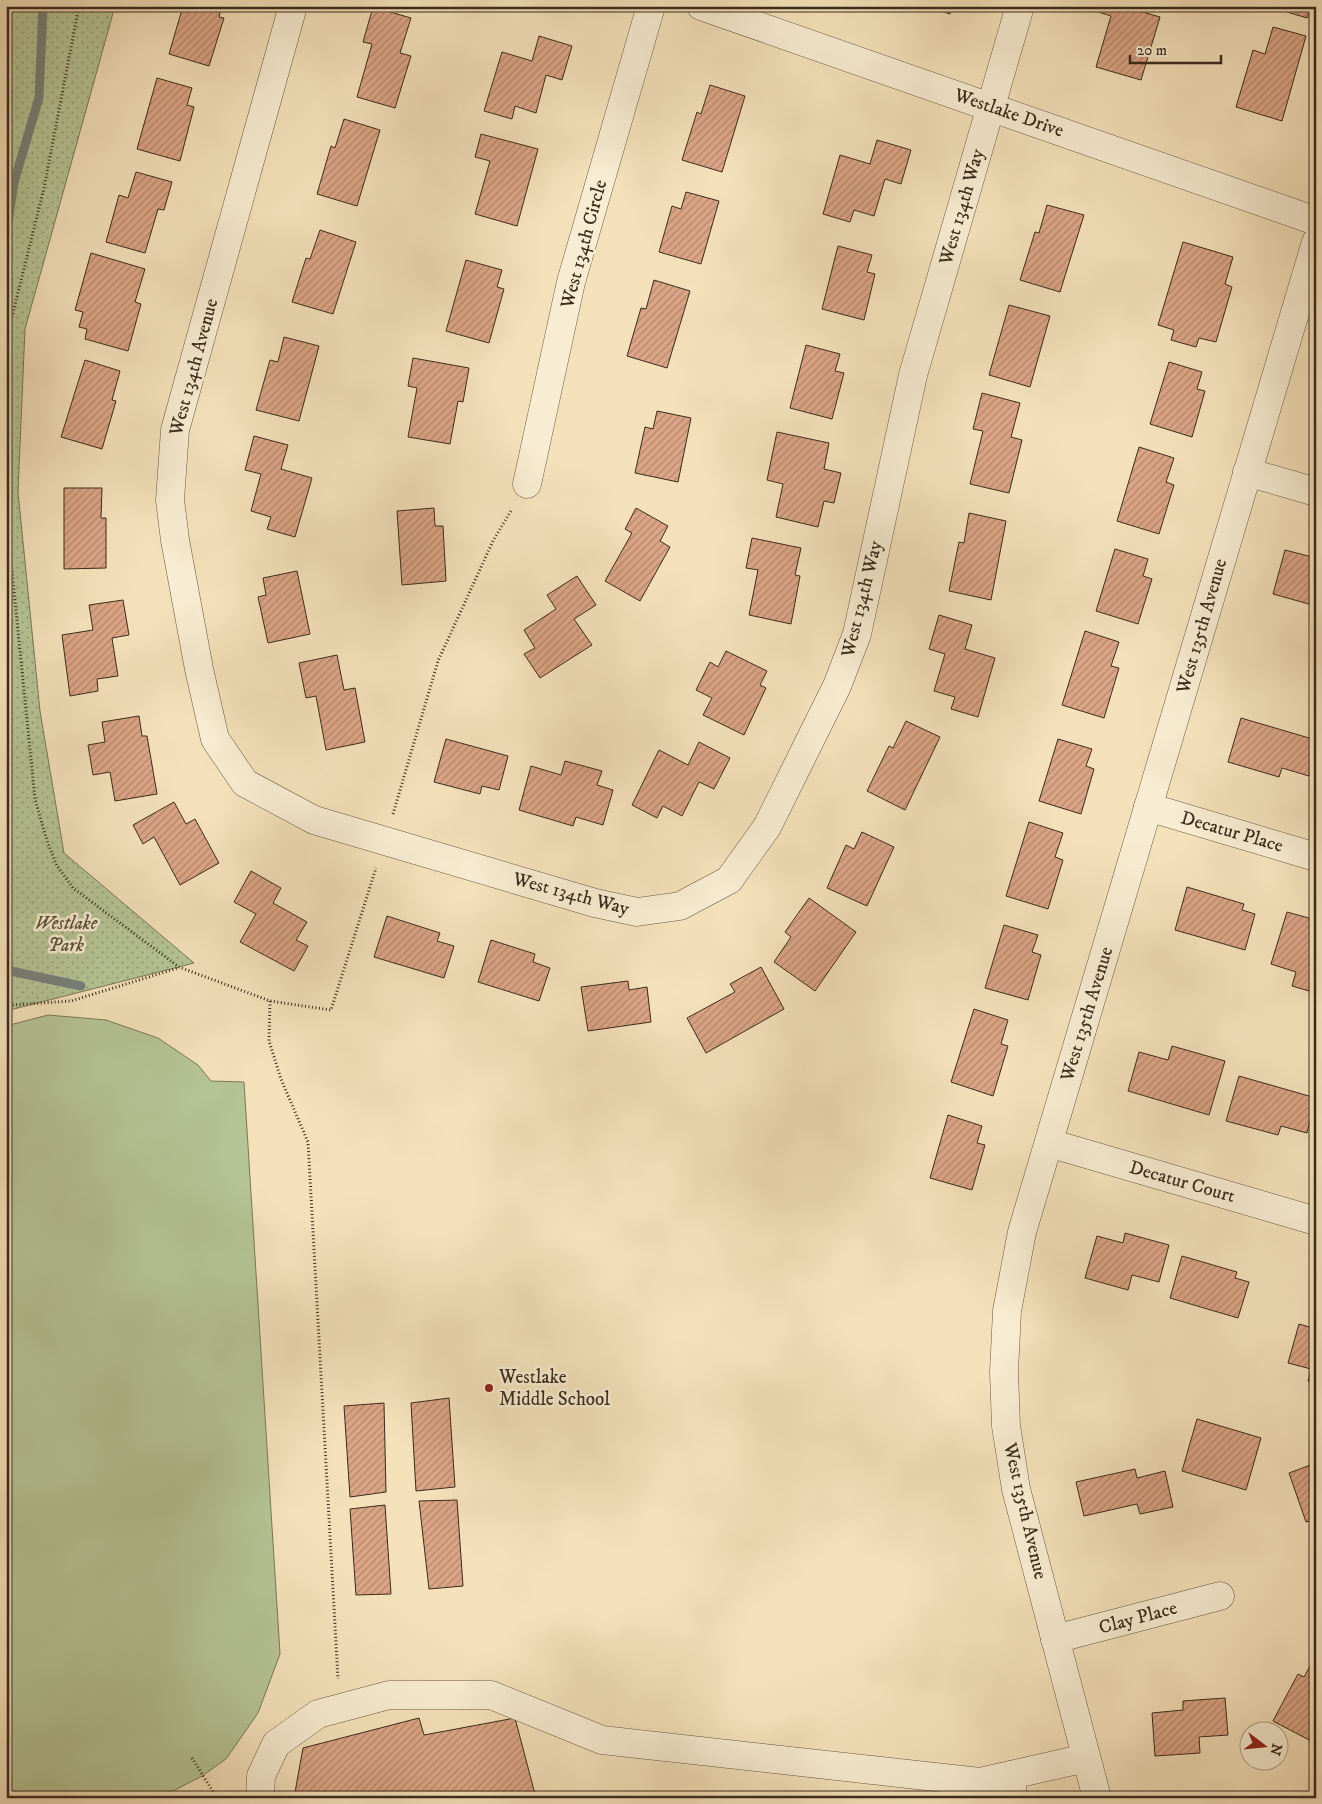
<svg xmlns="http://www.w3.org/2000/svg" width="1322" height="1804" font-family="'IM FELL DW Pica',serif">
  <defs>
    <pattern id="park-dots" width="8" height="8" patternUnits="userSpaceOnUse" patternTransform="scale(1.25)"><rect width="8" height="8" fill="#b5c495"/><path d="M2 2h.1M6 6h.1" fill="none" stroke="#949f79" stroke-width="1.8" stroke-linecap="round"/></pattern>
    <pattern id="building-hatch" width="6" height="6" patternUnits="userSpaceOnUse" patternTransform="scale(1.25)"><rect width="6" height="6" fill="#dca585"/><path d="M-1 1l2-2M0 6l6-6M5 7l2-2" fill="none" stroke="#b3876c"/></pattern>
  </defs>
  <rect width="100%" height="100%" fill="#f4e1ba"/>
  <filter id="stains"><feTurbulence type="fractalNoise" baseFrequency=".004" numOctaves="4"/><feColorMatrix values="0 0 0 0 .2 0 0 0 0 .09 0 0 0 0 .02 0 0 0 .5 -.17"/></filter>
  <radialGradient id="worn" r=".72"><stop offset=".6" stop-color="#630" stop-opacity="0"/><stop offset="1" stop-color="#630" stop-opacity=".3"/></radialGradient>
  <path fill="url(#park-dots)" stroke="#787859" d="M6,6H115L25,329L18,492L40,711L64,853L194,963L6,1011Z"/>
  <path fill="#b5c495" stroke="#787859" d="M48,1015L106,1020L158,1038L198,1065L211,1081L244,1082L280,1654L258,1713L226,1759L202,1776L175,1790L150,1798H29L6,1787V1026Z"/>
  <g fill="none" stroke-linecap="round" stroke-linejoin="round">
    <g stroke="#77817b" stroke-width="9">
      <path d="M6,236L14,182L39,98L43,6"/>
      <path d="M6,607V613"/>
      <path d="M6,970L81,986"/>
    </g>
  </g>
  <g fill="url(#building-hatch)" stroke="#3a2b1d">
    <path d="M183,6H222L219,17L224,18L209,66L169,54Z"/>
    <path d="M924,6H952L950,14Z"/>
    <path d="M1093,6H1133L1132,9L1160,17L1141,80L1096,67L1111,16L1092,10Z"/>
    <path d="M1267,6H1311L1307,18Z"/>
    <path d="M373,7L411,18L400,53L411,56L395,108L357,97L372,44L363,42Z"/>
    <path d="M1273,27L1306,36L1282,121L1236,107L1253,50L1265,54Z"/>
    <path d="M539,36L572,46L562,80L546,75L536,113L515,106L512,119L484,111L502,52L532,61Z"/>
    <path d="M157,78L192,88L187,105L194,107L180,161L137,149Z"/>
    <path d="M710,85L745,96L722,172L682,160L697,112L701,114Z"/>
    <path d="M344,119L380,130L357,206L317,194L331,146L335,148Z"/>
    <path d="M481,134L538,149L517,226L475,214L490,161L475,157Z"/>
    <path d="M877,140L911,150L901,184L885,179L874,216L854,210L850,222L823,214L840,155L870,164Z"/>
    <path d="M136,172L172,182L164,210L158,209L145,253L106,242L119,195L128,198Z"/>
    <path d="M686,192L719,201L701,264L659,252L672,206L681,209Z"/>
    <path d="M1047,205L1084,215L1060,292L1020,280L1035,232L1039,233Z"/>
    <path d="M320,230L356,242L333,314L292,302L306,258L310,259Z"/>
    <path d="M1183,242L1233,257L1225,284L1232,287L1216,342L1199,338L1196,347L1171,340L1174,330L1158,325Z"/>
    <path d="M838,246L872,255L867,272L875,274L864,320L822,309Z"/>
    <path d="M91,253L145,269L135,302L141,304L128,351L85,339L87,329L79,327L83,312L75,310Z"/>
    <path d="M466,260L502,270L497,287L504,289L489,343L446,331Z"/>
    <path d="M654,280L690,291L667,368L627,356L641,308L646,309Z"/>
    <path d="M1009,305L1050,316L1030,387L989,375Z"/>
    <path d="M284,337L319,346L299,421L256,410L270,360L278,362Z"/>
    <path d="M806,345L840,354L835,371L844,373L832,419L790,408Z"/>
    <path d="M413,358L469,368L463,402L458,401L450,444L408,437L417,388L408,386Z"/>
    <path d="M85,360L120,371L112,400L116,401L102,449L61,437Z"/>
    <path d="M1169,362L1202,372L1197,389L1205,391L1192,437L1150,424Z"/>
    <path d="M982,393L1020,403L1011,437L1022,440L1009,493L970,484L983,431L973,429Z"/>
    <path d="M657,411L691,418L678,482L635,473L645,427L653,429Z"/>
    <path d="M777,432L829,443L824,469L841,473L834,503L824,501L818,527L776,517L783,484L767,480Z"/>
    <path d="M254,436L288,445L281,469L312,478L295,537L267,529L271,517L251,511L261,474L245,470Z"/>
    <path d="M1139,447L1174,458L1166,482L1174,485L1159,534L1117,521Z"/>
    <path d="M64,488H102L101,518H106V568L64,569Z"/>
    <path d="M434,508L435,526H443L446,581L402,585L397,511Z"/>
    <path d="M636,508L668,526L660,541L670,547L640,601L605,581L632,533L625,529Z"/>
    <path d="M969,513L1006,521L991,600L949,591L959,542L964,543Z"/>
    <path d="M752,538L801,548L795,575L800,576L791,624L749,615L758,570L746,568Z"/>
    <path d="M1115,549L1148,559L1143,576L1152,579L1138,624L1096,611Z"/>
    <path d="M1285,550L1316,558V606L1273,594Z"/>
    <path d="M297,571L310,634L268,643L258,597L266,595L263,578Z"/>
    <path d="M577,576L596,605L574,619L592,645L540,678L524,654L535,648L524,630L556,609L547,595Z"/>
    <path d="M123,600L129,635L112,638L118,676L97,679L98,691L70,696L62,635L93,630L89,605Z"/>
    <path d="M939,615L972,625L965,649L995,658L978,717L951,709L955,697L934,691L945,654L929,649Z"/>
    <path d="M1085,631L1119,642L1111,666L1119,668L1104,718L1062,705Z"/>
    <path d="M726,651L767,671L760,685L766,688L744,735L703,715L712,698L696,690L710,662L718,667Z"/>
    <path d="M337,655L344,690L355,688L365,742L326,750L316,696L306,698L299,663Z"/>
    <path d="M139,716L142,736H147L157,794L115,801L110,772L93,775L88,745L105,742L102,722Z"/>
    <path d="M1241,718L1316,740V752L1309,776L1282,768L1279,777L1228,762Z"/>
    <path d="M906,721L940,737L905,810L867,791L889,746L893,748Z"/>
    <path d="M446,739L508,756L499,790L482,786L480,794L434,782Z"/>
    <path d="M1058,739L1092,749L1086,766L1094,769L1081,814L1039,801Z"/>
    <path d="M699,742L730,758L714,789L699,782L682,816L663,806L657,818L632,805L659,750L688,765Z"/>
    <path d="M565,761L602,771L597,785L613,790L603,825L576,817L573,826L519,810L531,766L561,775Z"/>
    <path d="M174,802L186,824L195,819L219,863L180,885L154,837L143,844L133,825Z"/>
    <path d="M1029,822L1063,833L1055,857L1063,860L1048,909L1006,896Z"/>
    <path d="M862,832L894,847L867,906L827,888L846,845L854,849Z"/>
    <path d="M251,871L281,888L273,903L307,922L296,940L308,946L294,971L240,942L256,914L234,902Z"/>
    <path d="M1187,887L1244,904L1242,910L1255,914L1245,950L1175,930Z"/>
    <path d="M809,898L856,932L815,991L774,962L791,937L785,932Z"/>
    <path d="M1287,912L1316,920V993L1292,986L1296,972L1271,964Z"/>
    <path d="M387,916L440,933L437,941L454,946L444,978L374,957Z"/>
    <path d="M1004,925L1038,935L1032,952L1041,955L1028,1000L985,988Z"/>
    <path d="M491,940L535,954L533,962L550,968L539,1001L478,982Z"/>
    <path d="M761,967L784,1009L706,1053L687,1018L735,992L730,984Z"/>
    <path d="M628,981L629,990L647,987L651,1022L588,1031L581,987Z"/>
    <path d="M974,1009L1008,1020L1001,1044L1008,1046L993,1096L951,1082Z"/>
    <path d="M1172,1046L1225,1061L1209,1115L1128,1091L1139,1052L1168,1060Z"/>
    <path d="M1239,1076L1316,1098L1307,1133L1281,1126L1278,1135L1226,1121Z"/>
    <path d="M948,1115L982,1126L977,1143L985,1145L972,1190L930,1178Z"/>
    <path d="M1125,1233L1169,1245L1159,1282L1132,1275L1128,1290L1085,1278L1097,1236L1123,1243Z"/>
    <path d="M1182,1256L1237,1272L1235,1278L1249,1282L1238,1318L1170,1298Z"/>
    <path d="M1299,1324L1316,1329V1383L1308,1381L1311,1369L1288,1363Z"/>
    <path d="M449,1398L455,1487L416,1491L411,1403Z"/>
    <path d="M384,1403L386,1492L350,1497L344,1406Z"/>
    <path d="M1197,1419L1261,1438L1246,1490L1182,1471Z"/>
    <path d="M1316,1463V1527L1313,1520L1306,1522L1289,1473Z"/>
    <path d="M1135,1469L1137,1478L1165,1471L1173,1507L1140,1514L1137,1504L1084,1516L1076,1482Z"/>
    <path d="M457,1500L463,1586L429,1589L419,1501Z"/>
    <path d="M385,1505L391,1594L356,1595L350,1509Z"/>
    <path d="M1313,1661L1316,1662V1733L1311,1741L1273,1721L1298,1674L1304,1677Z"/>
    <path d="M1225,1698L1228,1735L1199,1737L1200,1753L1155,1756L1152,1713L1183,1710V1701Z"/>
    <path d="M419,1718L424,1735L515,1718L536,1798H294L303,1748Z"/>
  </g>
  <g fill="none" stroke-linecap="round" stroke-linejoin="round">
    <g stroke="#685844" stroke-width="29">
      <g id="minor">
        <path d="M293,6L175,430L170,500L175,540L199,669L215,739L245,783L314,820L595,903L637,912L680,906L729,880L767,827L837,686L857,634L913,375L1020,6"/>
        <path d="M701,6L1316,221"/>
        <path d="M1247,472L1316,492"/>
        <path d="M527,484L571,282L651,6"/>
        <path d="M1148,807L1316,857"/>
        <path d="M1049,1143L1316,1221"/>
        <path d="M1055,1639L1220,1596"/>
        <path d="M1011,1775L1013,1798"/>
        <path d="M260,1798L261,1776L276,1744L318,1714L389,1695H491L602,1740L980,1782L1086,1758"/>
        <path d="M1097,1798L1016,1489L1006,1426L1004,1372L1007,1311L1022,1232L1316,242"/>
      </g>
    </g>
    <g stroke="#3a2b1d" stroke-width="3" stroke-dasharray="1 2.5" stroke-linecap="butt">
      <path d="M6,341L44,188L79,6"/>
      <path d="M6,512L35,799L47,841L57,866L73,888L179,967L270,1001L331,1010L376,868"/>
      <path d="M393,814L438,661L493,541L512,509"/>
      <path d="M270,1001L269,1041L281,1079L308,1142L338,1679"/>
      <path d="M6,1007L12,1005L71,1001L178,968"/>
      <path d="M192,1758L217,1798"/>
    </g>
    <use href="#minor" stroke="#f8ecd2" stroke-width="28"/>
  </g>
  <circle fill="#8f2418" stroke="#f8ecd2" stroke-width="2" cx="489" cy="1388" r="5"/>
  <g text-anchor="middle" dominant-baseline="central" stroke-width="5" stroke-linejoin="round" paint-order="stroke">
    <g font-size="19" fill="#3a2b1d" stroke="#f8ecd2">
      <text transform="translate(1009 113) rotate(19)">Westlake Drive</text>
      <text transform="translate(962 207) rotate(-74)">West 134th Way</text>
      <text transform="translate(584 244) rotate(-75)">West 134th Circle</text>
      <text transform="translate(194 367) rotate(-75)">West 134th Avenue</text>
      <text transform="translate(862 599) rotate(-76)">West 134th Way</text>
      <text transform="translate(1202 626) rotate(-74)">West 135th Avenue</text>
      <text transform="translate(1232 832) rotate(16)">Decatur Place</text>
      <text transform="translate(571 894) rotate(15)">West 134th Way</text>
      <text transform="translate(1087 1014) rotate(-73)">West 135th Avenue</text>
      <text transform="translate(1182 1182) rotate(16)">Decatur Court</text>
      <text transform="translate(1025 1511) rotate(77)">West 135th Avenue</text>
      <text transform="translate(1138 1618) rotate(-15)">Clay Place</text>
    </g>
    <g font-size="19" font-style="italic" fill="#59513b" stroke="#f8ecd2">
      <text x="66" y="923">Westlake<tspan x="66" dy="22">Park</tspan></text>
    </g>
    <g font-size="19" fill="#3a2b1d" stroke="#f8ecd2" text-anchor="start">
      <text x="499" y="1377">Westlake<tspan x="499" dy="22">Middle School</tspan></text>
    </g>
  </g>
  <rect width="1322" height="1804" fill="none" stroke="#f4e1ba" stroke-width="25"/>
  <rect x="8" y="8" width="1307" height="1789" fill="none" stroke="#3a2b1d" stroke-width="2.5"/>
  <rect x="12" y="12" width="1297" height="1779" fill="none" stroke="#3a2b1d"/>
  <g transform="translate(1264 1746) rotate(106)"><circle r="24" fill="#f8ecd2" stroke="#ac9f8a"/>
  <path d="M0-4L9 19L0 12L-9 19Z" fill="#8f2418"/>
  <text y="-8" font-size="14" font-weight="bold" text-anchor="middle" fill="#3a2b1d">N</text>
  </g>
  <path d="M1130 55v8h91v-8" fill="none" stroke="#3a2b1d" stroke-width="2.5"/>
  <text x="1137" y="55" font-size="15" fill="#3a2b1d" stroke="#f8ecd2" stroke-width="4" paint-order="stroke">20 m</text>
  <rect width="100%" height="100%" filter="url(#stains)"/>
  <rect width="100%" height="100%" fill="url(#worn)"/>
</svg>
